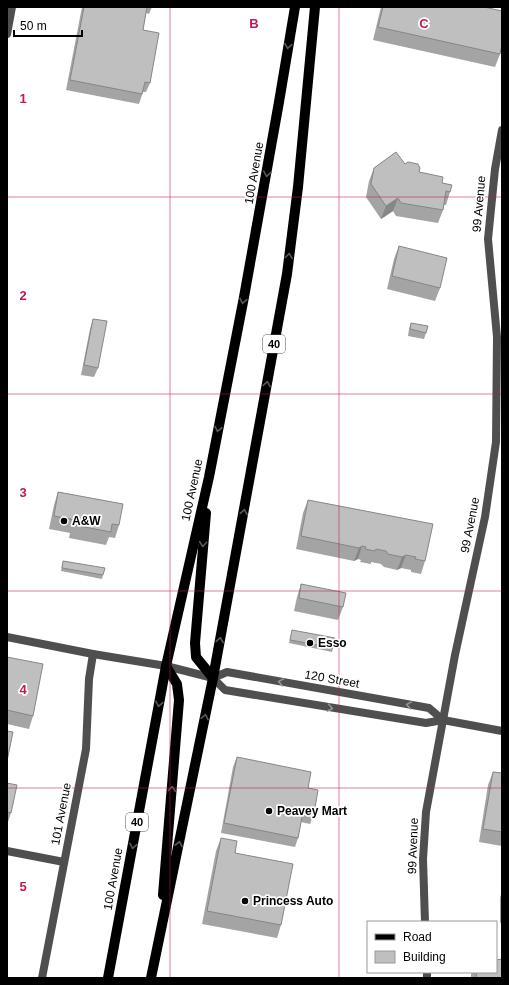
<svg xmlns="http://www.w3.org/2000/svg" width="509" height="985" font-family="Arial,sans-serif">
  <rect width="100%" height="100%" fill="#fff"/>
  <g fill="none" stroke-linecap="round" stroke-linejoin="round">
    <g stroke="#4f4f4f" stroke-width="8">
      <path d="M7,851L64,862"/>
      <path d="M42,978L86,749L89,679L93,654"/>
    </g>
    <g stroke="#4f4f4f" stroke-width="8">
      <path d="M7,34L12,7"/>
      <path d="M7,637L93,654L166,666L213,678L225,690L426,723L443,720L502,731"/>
      <path d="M213,678L227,672L429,708L443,720"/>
      <path d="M425,922L423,859L426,812L455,655L485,517L496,442L497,337L488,239L495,169L502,130"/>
      <path d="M427,972V978"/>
    </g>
    <g stroke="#000" stroke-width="10">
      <path d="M206,513L195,643L196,657L213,678"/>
      <path d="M163,895L179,700L177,684L166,666"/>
      <path d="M108,978L166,666L209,477L244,297L279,102L295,7"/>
      <path d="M151,978L213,678L287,274L298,187L315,7"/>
    </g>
  </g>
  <g fill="#a4a4a4">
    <path d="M82,7H152L149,14L146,13L143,30L150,83L146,92H143L139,104L66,90Z"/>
    <path d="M381,7H484L500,54L495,67L373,40Z"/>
    <path d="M405,164L450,192L446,205H444L443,210L438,223L396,216L393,211L381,219L366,197L369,181L374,168Z"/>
    <path d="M399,246L440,288L435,301L387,289L394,259Z"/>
    <path d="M93,319L98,368L94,377L81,375L90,329Z"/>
    <path d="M411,323L426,333L424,339L408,336L409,329Z"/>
    <path d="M58,492L119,525L115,538L109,537L106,545L69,538L70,533L49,529L54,505Z"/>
    <path d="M308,500L425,561L421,574L411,572V570L401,568L397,570L384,567L381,564L371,562V564L360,562L361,560L358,559L354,561L296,549L303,513Z"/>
    <path d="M63,561L103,575L102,579L61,571Z"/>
    <path d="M301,584L343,607L338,620L294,611L297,597Z"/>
    <path d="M292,630L333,648L332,652L289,643Z"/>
    <path d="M7,657L33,716L29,729L7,724Z"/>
    <path d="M237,757L314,814L310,824L301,822L298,838L295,847L221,833L233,767Z"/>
    <path d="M493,772L502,773V846L479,842L488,785Z"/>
    <path d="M7,783L11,813L7,825Z"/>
    <path d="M221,838L281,925L277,938L202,924L216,851Z"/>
    <path d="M502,893V923H500V897Z"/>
    <path d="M472,972H496L502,978H471V974Z"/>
  </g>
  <g fill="#868686">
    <path d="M398,198L393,211L381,219L386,206Z"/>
    <path d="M362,546L358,559L354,561L359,548Z"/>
    <path d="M406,555L401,568L397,570L402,557Z"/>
  </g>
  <g fill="#bfbfbf" stroke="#868686">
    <path d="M84,7H147L143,30L159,33L150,83L145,82L142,94L70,80Z"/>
    <path d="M383,7H484L502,11V44L500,54L378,27Z"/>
    <path d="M396,152L405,164L408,162L418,164L420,168L419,172L443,177L442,183L452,185L450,192L446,191L443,210L401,203L398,198L386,206L371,184L374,168Z"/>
    <path d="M399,246L447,258L440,288L392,276Z"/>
    <path d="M93,319L107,321L98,368L84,365Z"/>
    <path d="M411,323L428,326L426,333L410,329Z"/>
    <path d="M58,492L123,504L119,525L112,524L111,532L74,525L75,520L54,516Z"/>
    <path d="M308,500L433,524L425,561L415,559L416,557L406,555L402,557L388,554L386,551L376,549L375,551L365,549L366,547L362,546L359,548L301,536Z"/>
    <path d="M63,561L105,568L103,575L62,568Z"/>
    <path d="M301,584L346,593L343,607L299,598Z"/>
    <path d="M292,630L335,638L333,648L290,640Z"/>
    <path d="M7,657L43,664L33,716L7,710Z"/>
    <path d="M7,731L13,732L7,761Z"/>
    <path d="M237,757L311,772L308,788L318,790L314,814L303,812L298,838L224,823Z"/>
    <path d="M493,772L502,773V832L483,829Z"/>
    <path d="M7,783L17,785L11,813L7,812Z"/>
    <path d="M221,838L237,841L235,853L293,864L281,925L207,911Z"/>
    <path d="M502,959V978H477L476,972H496V960Z"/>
  </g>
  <defs><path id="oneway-chevron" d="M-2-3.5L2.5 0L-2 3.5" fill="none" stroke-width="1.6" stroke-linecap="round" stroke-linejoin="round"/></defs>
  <g stroke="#595959">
    <use href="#oneway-chevron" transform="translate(288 46) rotate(99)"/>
    <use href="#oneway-chevron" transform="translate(267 174) rotate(100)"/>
    <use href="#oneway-chevron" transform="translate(289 256) rotate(-82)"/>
    <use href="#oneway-chevron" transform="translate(243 301) rotate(101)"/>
    <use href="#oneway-chevron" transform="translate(267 384) rotate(-80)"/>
    <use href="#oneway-chevron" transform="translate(218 429) rotate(101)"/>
    <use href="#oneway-chevron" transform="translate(244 512) rotate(-80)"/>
    <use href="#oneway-chevron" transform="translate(203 544) rotate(95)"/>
    <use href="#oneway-chevron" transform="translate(220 640) rotate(-80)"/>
    <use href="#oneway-chevron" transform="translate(159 704) rotate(100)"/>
    <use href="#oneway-chevron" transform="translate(205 717) rotate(-78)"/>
    <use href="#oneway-chevron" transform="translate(172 789) rotate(-85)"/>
    <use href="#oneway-chevron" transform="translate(179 844) rotate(-78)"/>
    <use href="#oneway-chevron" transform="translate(133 846) rotate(100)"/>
  </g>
  <g stroke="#959595">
    <use href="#oneway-chevron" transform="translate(281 682) rotate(-170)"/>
    <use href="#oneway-chevron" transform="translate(409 705) rotate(-170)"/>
    <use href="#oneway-chevron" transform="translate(330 708) rotate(10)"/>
  </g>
  <path fill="none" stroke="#c2185b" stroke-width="1" stroke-opacity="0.55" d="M170,7V978M339,7V978M7,197H502M7,394H502M7,591H502M7,788H502"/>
  <g fill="#000" stroke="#fff" stroke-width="1.5">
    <circle cx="64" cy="521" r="4"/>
    <circle cx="310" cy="643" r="4"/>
    <circle cx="269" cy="811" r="4"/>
    <circle cx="245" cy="901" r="4"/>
  </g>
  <g text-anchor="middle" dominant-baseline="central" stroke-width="3.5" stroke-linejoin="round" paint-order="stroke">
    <g fill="#fff" stroke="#4c4c4c" stroke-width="1">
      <rect x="263" y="335" width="22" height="18" rx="3"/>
      <rect x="126" y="813" width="22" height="18" rx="3"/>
    </g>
    <g font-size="11" font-weight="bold" fill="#000">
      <text x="274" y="344">40</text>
      <text x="137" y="822">40</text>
    </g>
    <g font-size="12" fill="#000" stroke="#fff">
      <text transform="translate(254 173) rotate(-80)">100 Avenue</text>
      <text transform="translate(479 204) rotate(-85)">99 Avenue</text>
      <text transform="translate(192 490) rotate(-78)">100 Avenue</text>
      <text transform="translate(470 525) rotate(-79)">99 Avenue</text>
      <text transform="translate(332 679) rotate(10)">120 Street</text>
      <text transform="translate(61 814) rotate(-79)">101 Avenue</text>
      <text transform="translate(413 846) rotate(-88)">99 Avenue</text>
      <text transform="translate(113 879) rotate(-80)">100 Avenue</text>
    </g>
    <g font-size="12" font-weight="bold" fill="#000" stroke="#fff" text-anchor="start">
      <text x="72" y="521">A&amp;W</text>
      <text x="318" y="643">Esso</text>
      <text x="277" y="811">Peavey Mart</text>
      <text x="253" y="901">Princess Auto</text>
    </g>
  </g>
  <g font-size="13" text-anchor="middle" font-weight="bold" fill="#c2185b" stroke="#fff" stroke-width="3.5" stroke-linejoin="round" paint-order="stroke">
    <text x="254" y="28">B</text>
    <text x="424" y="28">C</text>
    <text x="23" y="103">1</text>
    <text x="23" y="300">2</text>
    <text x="23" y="497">3</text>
    <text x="23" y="694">4</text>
    <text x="23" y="891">5</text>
  </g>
  <rect width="509" height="985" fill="none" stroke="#000000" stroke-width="16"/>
  <rect x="367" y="921" width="130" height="52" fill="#ffffff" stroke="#999999"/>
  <rect x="375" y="934" width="20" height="6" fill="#000000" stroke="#999999"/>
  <text x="403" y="941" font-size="12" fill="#000000">Road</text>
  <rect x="375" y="951" width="20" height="12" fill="#bfbfbf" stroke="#999999"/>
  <text x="403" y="961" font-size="12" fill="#000000">Building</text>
  <path d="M14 30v6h68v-6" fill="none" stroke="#000000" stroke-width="2"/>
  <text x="20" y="30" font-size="12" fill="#000000" stroke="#ffffff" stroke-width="3" paint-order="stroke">50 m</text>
</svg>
